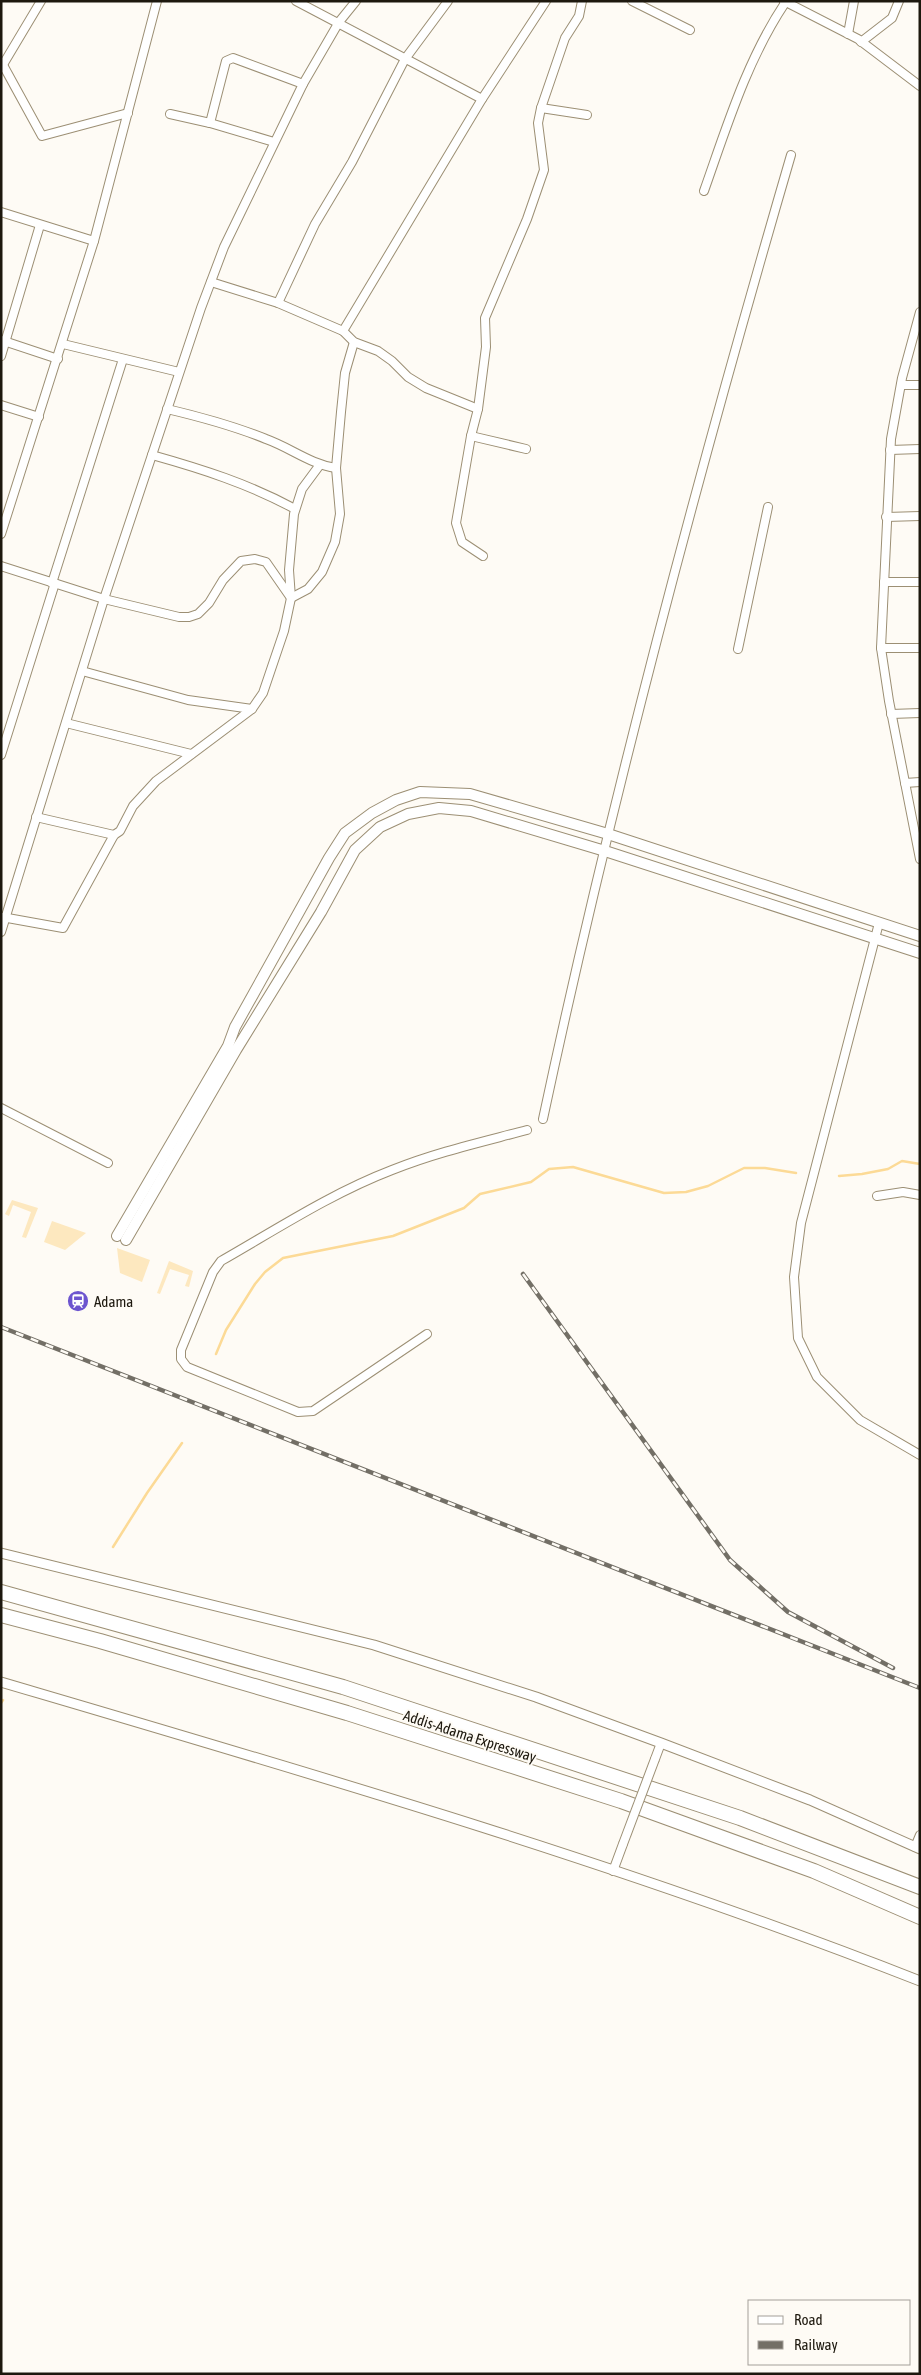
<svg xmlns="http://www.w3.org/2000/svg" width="921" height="2375" font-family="'Asap Condensed',sans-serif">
  <rect width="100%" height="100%" fill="#fefbf5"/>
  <g fill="#fde8bf">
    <path d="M12,1200L38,1208L26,1238L22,1237L31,1212L13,1205L9,1216L5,1214Z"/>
    <path d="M52,1221L86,1233L65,1250L44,1242Z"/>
    <path d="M117,1248L150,1260L142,1282L120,1273Z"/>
    <path d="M169,1261L193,1271L189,1287L185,1286L189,1275L170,1269L160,1294L157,1293Z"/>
  </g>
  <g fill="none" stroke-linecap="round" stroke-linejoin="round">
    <g stroke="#fcda96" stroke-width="2.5">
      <path d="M839,1176L862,1174L888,1169L902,1161L920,1164"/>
      <path d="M216,1354L226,1330L255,1284L265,1272L283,1258L393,1236L464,1208L480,1194L531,1182L549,1169L573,1167L664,1193L686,1192L708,1186L744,1168H765L796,1173"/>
      <path d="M113,1547L147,1493L182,1443"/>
      <path d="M1,1703L3,1700"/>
    </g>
    <g stroke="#9c8f74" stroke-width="10">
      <g id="minor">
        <path d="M296,1L482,99"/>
        <path d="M632,1L690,30"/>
        <path d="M784,1L858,39L920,86"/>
        <path d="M848,34L854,1"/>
        <path d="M861,42L892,18L899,1"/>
        <path d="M3,65L42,136L128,113"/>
        <path d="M1,68L41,1"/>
        <path d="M541,108L587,115"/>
        <path d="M170,114L210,123L274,142"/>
        <path d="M210,123L226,61L233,58L303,84"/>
        <path d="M704,191C727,126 747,60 785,3"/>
        <path d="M1,212L94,241"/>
        <path d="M211,282L278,303L343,331L354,342L378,351L392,361L408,377L426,388L478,409"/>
        <path d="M278,303L315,224L352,162L405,59L448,1"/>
        <path d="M920,312L902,378L891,439L881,648L889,701L920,859"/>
        <path d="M343,331L482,99L546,1"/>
        <path d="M1,340L58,359"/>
        <path d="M63,344L179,372"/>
        <path d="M1,356L40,225"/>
        <path d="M901,385H920"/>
        <path d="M1,405L39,417"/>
        <path d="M167,409C201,417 234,426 266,439C291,448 310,464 336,468"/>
        <path d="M471,436L526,449"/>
        <path d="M890,450L920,449"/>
        <path d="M152,455C202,469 249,484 295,509"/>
        <path d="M886,517L920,516"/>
        <path d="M1,534L94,241L157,1"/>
        <path d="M483,556L462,542L456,523L471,436L478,409L486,347L485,318L527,219L544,170L538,123L541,108L565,38L579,16L582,1"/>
        <path d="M1,566L104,599L179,617H189L198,614L209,603L223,580L241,561L255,559L266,562L291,598L308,589L322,572L335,542L340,514L336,468L341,412L345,373L354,342"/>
        <path d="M884,582H920"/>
        <path d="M52,583L123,359"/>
        <path d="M881,648H920"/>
        <path d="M738,649L768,507"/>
        <path d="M82,671L188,700L252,709"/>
        <path d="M891,714L920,713"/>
        <path d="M66,723L191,754"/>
        <path d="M1,755L55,583"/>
        <path d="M905,783L920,782"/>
        <path d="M36,817L114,835"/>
        <path d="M2,917L63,928L114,835L120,831L133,806L156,781L252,709L263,693L284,631L291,598L289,570L294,514L302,489L319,466"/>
        <path d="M879,923L801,1223L794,1277L798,1338L817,1377L860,1420L920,1455"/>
        <path d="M1,932L104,599L201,308L224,247L303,84L339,22L356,1"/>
        <path d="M1,1108L108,1163"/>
        <path d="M543,1119C612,795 698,474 791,155"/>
        <path d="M877,1196L903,1192L920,1195"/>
        <path d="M427,1334L313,1411L298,1412L187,1367L181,1359V1350L213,1272L221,1261C277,1229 332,1193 392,1170C437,1152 482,1142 527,1130"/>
        <path d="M655,1759L661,1743"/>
        <path d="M915,1847L920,1835"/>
        <path d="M613,1871L623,1844"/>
      </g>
    </g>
    <g stroke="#9c8f74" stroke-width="11">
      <g id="tertiary">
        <path d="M1,1553L374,1645L536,1697L661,1743L810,1800L920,1849"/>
        <path d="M1,1682C310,1773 620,1863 920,1981"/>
      </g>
    </g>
    <g stroke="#9c8f74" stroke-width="12">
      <g id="secondary">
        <path d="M117,1236L228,1046L235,1027L329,858L345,833L372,813L396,800L420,792L470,794L608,834L920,936"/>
        <path d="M126,1240L236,1050L321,912L355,850L380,827L408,814L439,808L471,811L605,851L920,953"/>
      </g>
    </g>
    <g stroke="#9c8f74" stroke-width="16">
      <g id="motorway">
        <path d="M1,1592L343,1687L740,1818L920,1887"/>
        <path d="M1,1615L100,1641L347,1713L621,1801L814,1871L920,1917"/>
      </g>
    </g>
    <use href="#minor" stroke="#fff" stroke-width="8"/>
    <use href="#tertiary" stroke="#fff" stroke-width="9"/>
    <use href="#secondary" stroke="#fff" stroke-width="10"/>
    <use href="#motorway" stroke="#fff" stroke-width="14"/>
    <g stroke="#736f66" stroke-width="4.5">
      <g id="rail">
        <path d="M523,1274L730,1560L788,1612L893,1668"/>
        <path d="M1,1327L920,1688"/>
      </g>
    </g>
    <use href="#rail" stroke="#fefbf5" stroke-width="2.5" stroke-dasharray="8" stroke-linecap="butt"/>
    <g stroke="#9c8f74" stroke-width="10" stroke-linecap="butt">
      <path id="minor-bridge" d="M623,1844L655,1759"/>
    </g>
    <use href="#minor-bridge" stroke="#fff" stroke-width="8"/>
  </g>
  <defs>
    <g id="station-disc" transform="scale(1.125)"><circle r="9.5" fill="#6d55cf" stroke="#fefbf5"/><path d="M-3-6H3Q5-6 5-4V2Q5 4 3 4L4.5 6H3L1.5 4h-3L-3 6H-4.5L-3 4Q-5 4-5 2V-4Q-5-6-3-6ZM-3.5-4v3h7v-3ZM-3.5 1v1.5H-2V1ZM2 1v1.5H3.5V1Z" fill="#fff"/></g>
  </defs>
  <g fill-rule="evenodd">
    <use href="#station-disc" x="78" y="1301"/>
  </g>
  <g text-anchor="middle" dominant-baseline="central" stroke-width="4" stroke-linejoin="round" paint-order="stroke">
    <g font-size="15" fill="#1d180e" stroke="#fefbf5" text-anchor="start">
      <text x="94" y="1301">Adama</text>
    </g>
    <g font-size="15" fill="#1d180e" stroke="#fefbf5">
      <text transform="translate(470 1736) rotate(18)">Addis-Adama Expressway</text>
    </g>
  </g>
  <rect width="921" height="2375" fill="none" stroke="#1d180e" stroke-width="5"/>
  <rect x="748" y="2300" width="162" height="65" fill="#fefbf5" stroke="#a4a099"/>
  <rect x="758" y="2316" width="25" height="8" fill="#ffffff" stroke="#a4a099"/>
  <text x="794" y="2325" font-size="15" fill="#1d180e">Road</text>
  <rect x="758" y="2341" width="25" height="8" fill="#736f66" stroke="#a4a099"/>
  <text x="794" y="2350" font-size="15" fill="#1d180e">Railway</text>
</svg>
